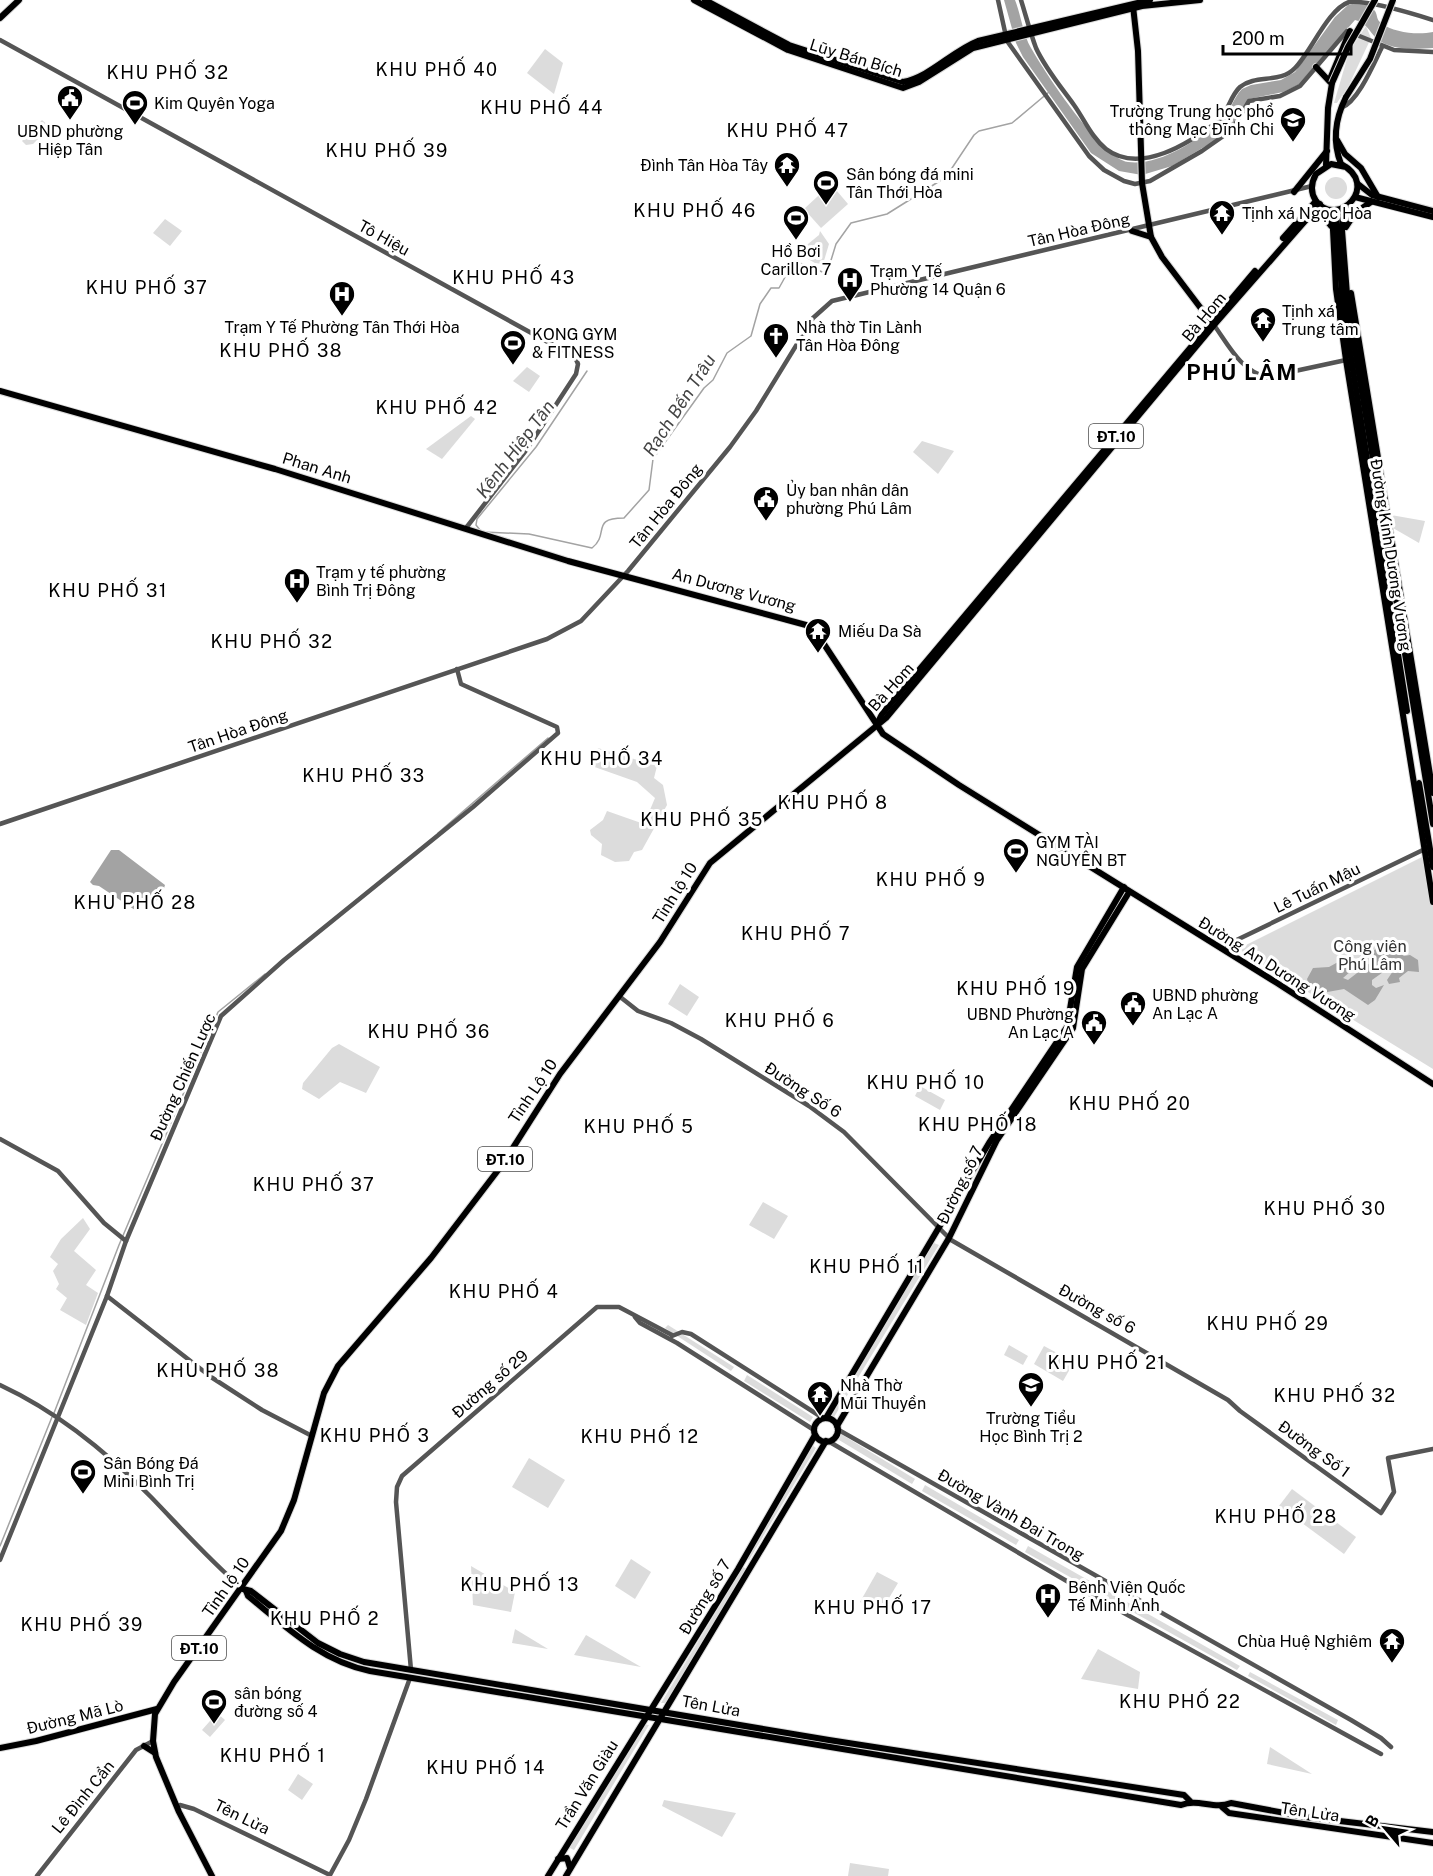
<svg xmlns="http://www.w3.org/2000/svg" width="1433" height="1876" font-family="'Public Sans',sans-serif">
  <rect width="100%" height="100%" fill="#fff"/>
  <g fill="#dcdcdc">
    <path d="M1366,26L1371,38L1349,85L1337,103H1334L1349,52Z"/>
    <path d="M545,49L563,63L554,94L527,73Z"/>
    <path d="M42,120L50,127L33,144L26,145L22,141Z"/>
    <circle cx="1336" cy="188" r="11"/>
    <path d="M831,184L848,204L821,228L804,209Z"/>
    <path d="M165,219L182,231L170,246L153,233Z"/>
    <path d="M820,231L829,244L823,264L815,263L797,253L819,235Z"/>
    <path d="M527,367L540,376L529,392L513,381Z"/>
    <path d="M471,416L475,419L442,459L426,449Z"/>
    <path d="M922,441L954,451L938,474L913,452Z"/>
    <path d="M1391,515L1425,521L1419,543L1393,528Z"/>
    <path d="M598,748L657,766L654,778L663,785L667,805L642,850L634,852L629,861L615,862L601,855L602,844L591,835L590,830L603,820L607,811L644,824L655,798L637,782L589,765Z"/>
    <path d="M1424,856L1433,907V1069L1238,949Z"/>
    <path d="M680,984L699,997L687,1016L668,1004Z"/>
    <path d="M339,1044L380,1067L366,1093L340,1082L319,1099L302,1089L303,1083L332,1048Z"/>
    <path d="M920,1086L945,1100L940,1110L915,1096Z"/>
    <path d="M763,1202L788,1216L774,1239L749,1225Z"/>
    <path d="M83,1218L90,1229L74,1251L96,1270L86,1285L98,1293L86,1325L60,1310L67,1298L56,1289L59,1284L53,1271L58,1264L50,1257L61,1239Z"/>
    <path d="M934,1243L939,1245L834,1417L830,1415Z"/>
    <path d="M668,1325L734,1367L731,1371L665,1328Z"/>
    <path d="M1009,1345L1028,1356L1023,1365L1004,1355Z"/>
    <path d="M1044,1346L1074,1362L1063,1381L1034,1364Z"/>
    <path d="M747,1375L813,1417L810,1422L744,1381Z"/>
    <path d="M841,1434L915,1479L912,1484L839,1440Z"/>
    <path d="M812,1445L816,1448L749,1560L745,1558Z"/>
    <path d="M529,1458L565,1480L548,1508L512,1487Z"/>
    <path d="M925,1485L1019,1540L1016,1545L922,1491Z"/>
    <path d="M1292,1489L1356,1537L1344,1554L1279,1506Z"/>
    <path d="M1028,1546L1240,1666L1237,1670L1025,1552Z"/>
    <path d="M631,1559L651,1572L635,1599L615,1586Z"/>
    <path d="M471,1566L515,1592L511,1612L473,1605Z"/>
    <path d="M743,1567L747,1569L666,1703H661Z"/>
    <path d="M877,1572L898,1583L880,1613L860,1602Z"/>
    <path d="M515,1629L548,1649L512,1643Z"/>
    <path d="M586,1635L641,1667L574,1655Z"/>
    <path d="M1098,1649L1140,1672L1138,1689L1081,1679Z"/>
    <path d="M1250,1672L1338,1720L1336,1725L1248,1676Z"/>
    <path d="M217,1713L225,1720L210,1737L202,1730Z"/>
    <path d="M642,1724L649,1725L574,1850L568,1847Z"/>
    <path d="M1270,1747L1312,1774L1267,1764Z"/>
    <path d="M298,1774L313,1784L302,1800L288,1790Z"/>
    <path d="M664,1800L736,1813L722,1837L662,1806Z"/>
    <path d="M850,1863L889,1869L888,1876H848Z"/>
  </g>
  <g fill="#a3a3a3">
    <path d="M1004,0H1015C1021,15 1023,34 1031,48C1046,74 1101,158 1128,162C1160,166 1195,141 1219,123C1230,115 1232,99 1242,89L1251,85L1281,80L1295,72L1335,17L1348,5C1356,2 1369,3 1375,11C1378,16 1376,19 1381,23C1394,33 1418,35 1433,32V48C1416,49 1390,51 1376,38C1368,30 1367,23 1355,20L1298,85L1283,92L1249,99L1235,125L1226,134L1172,166L1142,175L1119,171L1091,153L1023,57L1016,43Z"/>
    <path d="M111,850H119L165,885L161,898L153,902L145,901L135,910L99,886L93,885L90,882Z"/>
    <path d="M1379,944H1386L1404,956L1410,955L1418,960L1419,972L1408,971L1399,978L1400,982L1389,984L1387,980L1395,968L1390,963L1382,964V968L1386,970L1372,980V985L1376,988L1384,985L1375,1000L1368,1005L1344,989L1322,993L1310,988L1307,979L1313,968L1329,967L1338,962L1337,958L1344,956L1352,963L1351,971L1343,978L1348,980L1370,963L1369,957Z"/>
  </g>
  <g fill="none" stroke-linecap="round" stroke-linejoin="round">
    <g stroke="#a3a3a3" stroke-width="1.5">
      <path d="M480,530L476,525L477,519L536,447L587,371"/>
      <path d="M484,532L529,534L592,548C610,534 590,518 624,518L649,490L653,459L704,388L713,380L727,353L751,336L760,304L771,288H779L789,270L797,262L825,273L828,270L836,244L851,223L887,214L946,177L974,135L979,131L1012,123L1049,92"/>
      <path d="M438,833L548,738"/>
      <path d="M54,1413L119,1245L218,1012L265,974"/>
      <path d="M0,1546L52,1417"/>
    </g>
    <g stroke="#dbdbdb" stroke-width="8">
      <g id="major">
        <path d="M694,0L788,50L903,88L919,82L973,48L1142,6L1200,0"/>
        <path d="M705,0L789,45L903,82C930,77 952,51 978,41L1150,0"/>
        <path d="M1133,6L1138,51L1142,183L1151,237L1162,257L1212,323"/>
        <path d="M0,18L19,0"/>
        <path d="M1316,67L1330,82"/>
        <path d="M1330,79L1350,31"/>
        <path d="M1337,140L1345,154L1361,168L1378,197"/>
        <path d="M1326,165L1328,108L1332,83"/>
        <path d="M1346,167L1331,164L1316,174C1311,183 1310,192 1316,201C1338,229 1381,185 1341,164C1332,141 1335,119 1346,97"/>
        <path d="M1358,184L1372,195L1433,211"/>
        <path d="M1294,192L1327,151"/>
        <path d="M1355,197L1433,217"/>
        <path d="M1344,208L1342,230L1348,307L1433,824"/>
        <path d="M1332,210L1336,289L1346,360L1433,902"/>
        <path d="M1336,211L1343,307L1407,711"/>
        <path d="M1311,214L1323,216L1331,226"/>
        <path d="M1346,227L1355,213L1371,202"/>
        <path d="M1132,231L1151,237"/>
        <path d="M1283,238L1316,201"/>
        <path d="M1351,293L1433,793"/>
        <path d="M0,391L275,469L568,561L806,625L818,635L883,734L959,785L1277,983L1433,1084"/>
        <path d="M877,724L882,714L1255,271"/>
        <path d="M1419,783L1433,867"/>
        <path d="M826,1418L989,1143L1067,1027L1077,967L1124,887"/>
        <circle cx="826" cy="1430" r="12"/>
        <path d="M837,1426L949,1238L997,1140L1073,1028L1082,969L1128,894"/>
        <path d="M243,1589L251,1591L318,1643L340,1654L364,1662L829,1740L1184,1795L1190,1801"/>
        <path d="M246,1591L248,1596C286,1627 321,1661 370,1671L1181,1805C1198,1798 1214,1810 1231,1803L1306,1817L1433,1832"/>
        <path d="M144,1746L155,1753"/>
        <path d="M0,1748L36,1741L157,1709"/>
        <path d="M1222,1807L1229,1813L1433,1843"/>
        <path d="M558,1859L567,1858L570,1868"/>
        <path d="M212,1876L179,1812L156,1757L153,1741L155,1714L174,1682L281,1531L294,1500L324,1393L338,1366L431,1258L502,1165L560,1074L660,942L710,863L886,718L1214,325L1320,204"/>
        <path d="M548,1876L738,1569L815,1435"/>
        <path d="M566,1876L826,1441"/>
      </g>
    </g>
    <g stroke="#555" stroke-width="4.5">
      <path d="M998,0L1007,41L1089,156L1104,170L1124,181L1135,184L1150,181L1202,151L1232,130L1249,101L1280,96L1300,86L1347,31L1394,50L1433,52"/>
      <path d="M1021,0C1026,16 1030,32 1036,48C1045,68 1061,87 1074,105C1084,119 1092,138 1106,149C1140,175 1190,143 1218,121C1228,113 1230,96 1240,87C1256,74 1280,84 1295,68C1311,52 1328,9 1349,2C1368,0 1414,14 1433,20"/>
      <path d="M0,40L575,357L578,364L576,374L527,449L466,528"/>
      <path d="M1341,108C1358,102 1374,63 1382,47"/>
      <path d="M1214,325C1229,346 1241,371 1267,377L1346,360"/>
      <path d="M0,824L547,639L581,621L628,571L730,447L756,411L813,318L832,301L1312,186"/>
      <path d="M1220,948L1425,849"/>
      <path d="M619,996L638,1011L671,1023L701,1039L809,1106L844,1132L951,1240L1228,1400L1240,1411L1381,1513L1394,1492L1388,1458L1433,1449"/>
      <path d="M0,1139L58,1171L104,1223L126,1241"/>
      <path d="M107,1296L211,1377L262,1410L312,1436"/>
      <path d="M635,1317L640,1323L677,1343L814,1430"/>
      <path d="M672,1336L682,1332L691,1334L823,1418"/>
      <path d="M0,1385C56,1411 108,1453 151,1497C181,1528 209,1560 243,1589"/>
      <path d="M837,1429L1351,1720L1381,1738L1391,1747"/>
      <path d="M828,1441L1082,1590L1381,1754"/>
      <path d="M0,1560L107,1296L126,1241L221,1016L284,960L473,807L558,733L557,727L461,684L457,669"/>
      <path d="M411,1670L396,1502L397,1487L402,1476L597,1307H619L672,1335"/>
      <path d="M177,1807L180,1805L194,1809L330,1875L349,1840L366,1799L410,1678"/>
      <path d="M37,1876L136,1750L153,1741"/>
    </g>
    <use href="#major" stroke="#000" stroke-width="6"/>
    <g stroke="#dbdbdb" stroke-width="8" stroke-linecap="butt">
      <g id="major-bridge">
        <path d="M1332,83L1348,47L1375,0"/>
        <path d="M1346,97L1370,59L1393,0"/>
      </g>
    </g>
    <use href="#major-bridge" stroke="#000" stroke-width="6"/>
  </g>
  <defs>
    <g id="civic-pin" transform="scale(1.35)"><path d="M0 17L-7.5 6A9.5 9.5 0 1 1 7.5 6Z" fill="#000" stroke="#fff"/><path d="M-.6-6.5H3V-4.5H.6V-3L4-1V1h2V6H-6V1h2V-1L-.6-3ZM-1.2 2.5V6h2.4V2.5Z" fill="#fff"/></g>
    <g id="stadium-pin" transform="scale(1.35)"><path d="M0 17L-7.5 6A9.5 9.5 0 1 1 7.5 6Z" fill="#000" stroke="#fff"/><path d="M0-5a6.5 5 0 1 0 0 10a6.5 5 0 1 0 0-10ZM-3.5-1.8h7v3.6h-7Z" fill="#fff"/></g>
    <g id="school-pin" transform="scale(1.35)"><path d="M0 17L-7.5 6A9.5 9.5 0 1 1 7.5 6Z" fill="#000" stroke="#fff"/><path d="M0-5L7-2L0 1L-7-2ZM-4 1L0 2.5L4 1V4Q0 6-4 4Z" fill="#fff"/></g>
    <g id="temple-pin" transform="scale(1.35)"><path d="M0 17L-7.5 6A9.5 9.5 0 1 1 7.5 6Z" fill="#000" stroke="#fff"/><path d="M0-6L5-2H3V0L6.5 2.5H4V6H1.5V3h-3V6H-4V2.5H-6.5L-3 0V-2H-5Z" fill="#fff"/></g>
    <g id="hospital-pin" transform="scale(1.35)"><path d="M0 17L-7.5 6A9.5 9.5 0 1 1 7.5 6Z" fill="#000" stroke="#fff"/><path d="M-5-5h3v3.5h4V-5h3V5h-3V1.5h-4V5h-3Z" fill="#fff"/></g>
    <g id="church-pin" transform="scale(1.35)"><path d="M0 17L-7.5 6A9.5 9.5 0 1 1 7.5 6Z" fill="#000" stroke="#fff"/><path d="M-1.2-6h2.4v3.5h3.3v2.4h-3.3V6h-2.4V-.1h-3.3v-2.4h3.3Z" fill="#fff"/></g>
  </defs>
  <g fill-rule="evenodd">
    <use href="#civic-pin" x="70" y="98"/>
    <use href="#stadium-pin" x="135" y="103"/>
    <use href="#school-pin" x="1293" y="120"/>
    <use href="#temple-pin" x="787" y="165"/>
    <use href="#stadium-pin" x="826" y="183"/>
    <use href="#temple-pin" x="1222" y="213"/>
    <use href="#stadium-pin" x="796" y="218"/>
    <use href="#hospital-pin" x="850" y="280"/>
    <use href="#hospital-pin" x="342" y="294"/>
    <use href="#temple-pin" x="1263" y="320"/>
    <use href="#church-pin" x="776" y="336"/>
    <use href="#stadium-pin" x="513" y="343"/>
    <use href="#civic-pin" x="766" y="499"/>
    <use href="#hospital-pin" x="297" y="581"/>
    <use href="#temple-pin" x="818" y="631"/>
    <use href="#stadium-pin" x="1016" y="851"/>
    <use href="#civic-pin" x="1133" y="1004"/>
    <use href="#civic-pin" x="1094" y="1023"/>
    <use href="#school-pin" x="1031" y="1385"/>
    <use href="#temple-pin" x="820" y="1394"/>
    <use href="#stadium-pin" x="83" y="1472"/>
    <use href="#hospital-pin" x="1048" y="1596"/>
    <use href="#temple-pin" x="1392" y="1641"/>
    <use href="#stadium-pin" x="214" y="1702"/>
  </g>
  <g text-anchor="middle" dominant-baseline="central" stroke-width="6" stroke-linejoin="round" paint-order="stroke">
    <g fill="#fff" stroke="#4c4c4c" stroke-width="1.5">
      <rect x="1089" y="424" width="54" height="24" rx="4.5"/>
      <rect x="478" y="1147" width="54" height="24" rx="4.5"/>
      <rect x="172" y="1636" width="54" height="24" rx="4.5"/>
    </g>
    <g font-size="15" font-weight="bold" fill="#000">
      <text x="1116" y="436">ĐT.10</text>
      <text x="505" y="1159">ĐT.10</text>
      <text x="199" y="1648">ĐT.10</text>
    </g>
    <g font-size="16" fill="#000" stroke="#fff">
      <text transform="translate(856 58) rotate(17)">Lũy Bán Bích</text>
      <text transform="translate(1079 230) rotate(-13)">Tân Hòa Đông</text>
      <text transform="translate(384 238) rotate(29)">Tô Hiệu</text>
      <text transform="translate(1204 317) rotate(-50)">Bà Hom</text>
      <text transform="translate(317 468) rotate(17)">Phan Anh</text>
      <text transform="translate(666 506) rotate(-51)">Tân Hòa Đông</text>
      <text transform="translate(1391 555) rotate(81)">Đường Kinh Dương Vương</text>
      <text transform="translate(734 590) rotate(15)">An Dương Vương</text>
      <text transform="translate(891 687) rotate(-48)">Bà Hom</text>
      <text transform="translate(238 731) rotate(-19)">Tân Hòa Đông</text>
      <text transform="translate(1317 888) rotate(-26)">Lê Tuấn Mậu</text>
      <text transform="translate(675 893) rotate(-58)">Tỉnh lộ 10</text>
      <text transform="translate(1277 969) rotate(32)">Đường An Dương Vương</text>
      <text transform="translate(183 1077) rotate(-66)">Đường Chiến Lược</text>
      <text transform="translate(803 1090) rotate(33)">Đường Số 6</text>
      <text transform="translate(533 1091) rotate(-56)">Tỉnh Lộ 10</text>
      <text transform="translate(960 1185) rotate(-64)">Đường số 7</text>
      <text transform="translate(1097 1309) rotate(29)">Đường số 6</text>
      <text transform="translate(490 1384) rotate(-41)">Đường số 29</text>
      <text transform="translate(1314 1449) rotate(36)">Đường Số 1</text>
      <text transform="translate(1011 1515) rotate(30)">Đường Vành Đai Trong</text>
      <text transform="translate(226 1587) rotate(-55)">Tỉnh lộ 10</text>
      <text transform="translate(705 1597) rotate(-59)">Đường số 7</text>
      <text transform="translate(711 1706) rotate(10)">Tên Lửa</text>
      <text transform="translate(75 1717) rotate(-14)">Đường Mã Lò</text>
      <text transform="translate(587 1785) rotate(-58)">Trần Văn Giàu</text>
      <text transform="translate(83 1797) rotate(-51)">Lê Đình Cẩn</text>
      <text transform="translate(1310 1812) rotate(8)">Tên Lửa</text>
      <text transform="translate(242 1817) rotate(26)">Tên Lửa</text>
    </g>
    <g font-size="16" fill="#000" stroke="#fff" text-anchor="start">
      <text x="154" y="103">Kim Quyên Yoga</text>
      <text x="1274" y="111" text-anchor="end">Trường Trung học phổ<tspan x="1274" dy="18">thông Mạc Đĩnh Chi</tspan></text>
      <text x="70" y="131" text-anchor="middle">UBND phường<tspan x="70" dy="18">Hiệp Tân</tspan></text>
      <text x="768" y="165" text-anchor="end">Đình Tân Hòa Tây</text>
      <text x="846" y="174">Sân bóng đá mini<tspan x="846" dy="18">Tân Thới Hòa</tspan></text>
      <text x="1242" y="213">Tịnh xá Ngọc Hòa</text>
      <text x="796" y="251" text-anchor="middle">Hồ Bơi<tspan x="796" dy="18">Carillon 7</tspan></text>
      <text x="870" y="271">Trạm Y Tế<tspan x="870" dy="18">Phường 14 Quận 6</tspan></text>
      <text x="1282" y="311">Tịnh xá<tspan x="1282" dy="18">Trung tâm</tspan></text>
      <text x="342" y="327" text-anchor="middle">Trạm Y Tế Phường Tân Thới Hòa</text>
      <text x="796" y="327">Nhà thờ Tin Lành<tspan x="796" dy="18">Tân Hòa Đông</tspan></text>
      <text x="532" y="334">KONG GYM<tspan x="532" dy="18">&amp; FITNESS</tspan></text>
      <text x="786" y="490">Ủy ban nhân dân<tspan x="786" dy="18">phường Phú Lâm</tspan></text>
      <text x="316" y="572">Trạm y tế phường<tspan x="316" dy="18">Bình Trị Đông</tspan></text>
      <text x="838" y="631">Miếu Da Sà</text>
      <text x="1036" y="842">GYM TÀI<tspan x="1036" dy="18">NGUYÊN BT</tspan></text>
      <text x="1152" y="995">UBND phường<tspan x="1152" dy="18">An Lạc A</tspan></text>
      <text x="1074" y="1014" text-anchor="end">UBND Phường<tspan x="1074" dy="18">An Lạc A</tspan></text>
      <text x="840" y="1385">Nhà Thờ<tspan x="840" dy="18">Mũi Thuyền</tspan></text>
      <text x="1031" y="1418" text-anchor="middle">Trường Tiểu<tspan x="1031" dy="18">Học Bình Trị 2</tspan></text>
      <text x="103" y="1463">Sân Bóng Đá<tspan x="103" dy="18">Mini Bình Trị</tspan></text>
      <text x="1068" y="1587">Bệnh Viện Quốc<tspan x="1068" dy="18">Tế Minh Anh</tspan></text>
      <text x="1372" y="1641" text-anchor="end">Chùa Huệ Nghiêm</text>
      <text x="234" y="1693">sân bóng<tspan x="234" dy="18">đường số 4</tspan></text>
    </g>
    <g font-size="16" fill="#333" stroke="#fff">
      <text x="1370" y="946">Công viên<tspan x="1370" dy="18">Phú Lâm</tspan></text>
    </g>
    <g font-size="18" letter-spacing="1.5" fill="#000" stroke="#fff">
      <text x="437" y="69">KHU PHỐ 40</text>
      <text x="168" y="72">KHU PHỐ 32</text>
      <text x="542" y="107">KHU PHỐ 44</text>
      <text x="788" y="130">KHU PHỐ 47</text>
      <text x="387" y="150">KHU PHỐ 39</text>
      <text x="695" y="210">KHU PHỐ 46</text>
      <text x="514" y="277">KHU PHỐ 43</text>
      <text x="147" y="287">KHU PHỐ 37</text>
      <text x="281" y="350">KHU PHỐ 38</text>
      <text x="437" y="407">KHU PHỐ 42</text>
      <text x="108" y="590">KHU PHỐ 31</text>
      <text x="272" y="641">KHU PHỐ 32</text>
      <text x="602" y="758">KHU PHỐ 34</text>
      <text x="364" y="775">KHU PHỐ 33</text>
      <text x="833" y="802">KHU PHỐ 8</text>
      <text x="702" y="819">KHU PHỐ 35</text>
      <text x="931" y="879">KHU PHỐ 9</text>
      <text x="135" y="902">KHU PHỐ 28</text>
      <text x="796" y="933">KHU PHỐ 7</text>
      <text x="1016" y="988">KHU PHỐ 19</text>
      <text x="780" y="1020">KHU PHỐ 6</text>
      <text x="429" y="1031">KHU PHỐ 36</text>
      <text x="926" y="1082">KHU PHỐ 10</text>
      <text x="1130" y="1103">KHU PHỐ 20</text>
      <text x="978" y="1124">KHU PHỐ 18</text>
      <text x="639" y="1126">KHU PHỐ 5</text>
      <text x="314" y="1184">KHU PHỐ 37</text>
      <text x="1325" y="1208">KHU PHỐ 30</text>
      <text x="867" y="1266">KHU PHỐ 11</text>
      <text x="504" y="1291">KHU PHỐ 4</text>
      <text x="1268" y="1323">KHU PHỐ 29</text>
      <text x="1107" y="1362">KHU PHỐ 21</text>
      <text x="218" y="1370">KHU PHỐ 38</text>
      <text x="1335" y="1395">KHU PHỐ 32</text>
      <text x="375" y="1435">KHU PHỐ 3</text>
      <text x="640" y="1436">KHU PHỐ 12</text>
      <text x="1276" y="1516">KHU PHỐ 28</text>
      <text x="520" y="1584">KHU PHỐ 13</text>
      <text x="873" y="1607">KHU PHỐ 17</text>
      <text x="325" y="1618">KHU PHỐ 2</text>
      <text x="82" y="1624">KHU PHỐ 39</text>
      <text x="1180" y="1701">KHU PHỐ 22</text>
      <text x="273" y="1755">KHU PHỐ 1</text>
      <text x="486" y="1767">KHU PHỐ 14</text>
    </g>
    <g font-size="18" font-style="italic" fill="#444" stroke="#fff">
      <text transform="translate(679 405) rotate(-57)">Rạch Bến Trâu</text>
      <text transform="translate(515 449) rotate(-53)">Kênh Hiệp Tân</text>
    </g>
    <g font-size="22" font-weight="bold" letter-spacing="1.5" fill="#000" stroke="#fff">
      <text x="1242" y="372">PHÚ LÂM</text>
    </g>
  </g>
  <g transform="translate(1385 1828) rotate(299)" stroke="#ffffff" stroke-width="4.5" paint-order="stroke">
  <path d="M0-4.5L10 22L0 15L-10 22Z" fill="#000000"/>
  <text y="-9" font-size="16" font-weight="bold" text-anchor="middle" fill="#000000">B</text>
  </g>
  <path d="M1223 45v9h128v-9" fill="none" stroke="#000000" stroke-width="3"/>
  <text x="1232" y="45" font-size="18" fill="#000000" stroke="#ffffff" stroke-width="4.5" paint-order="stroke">200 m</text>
</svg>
